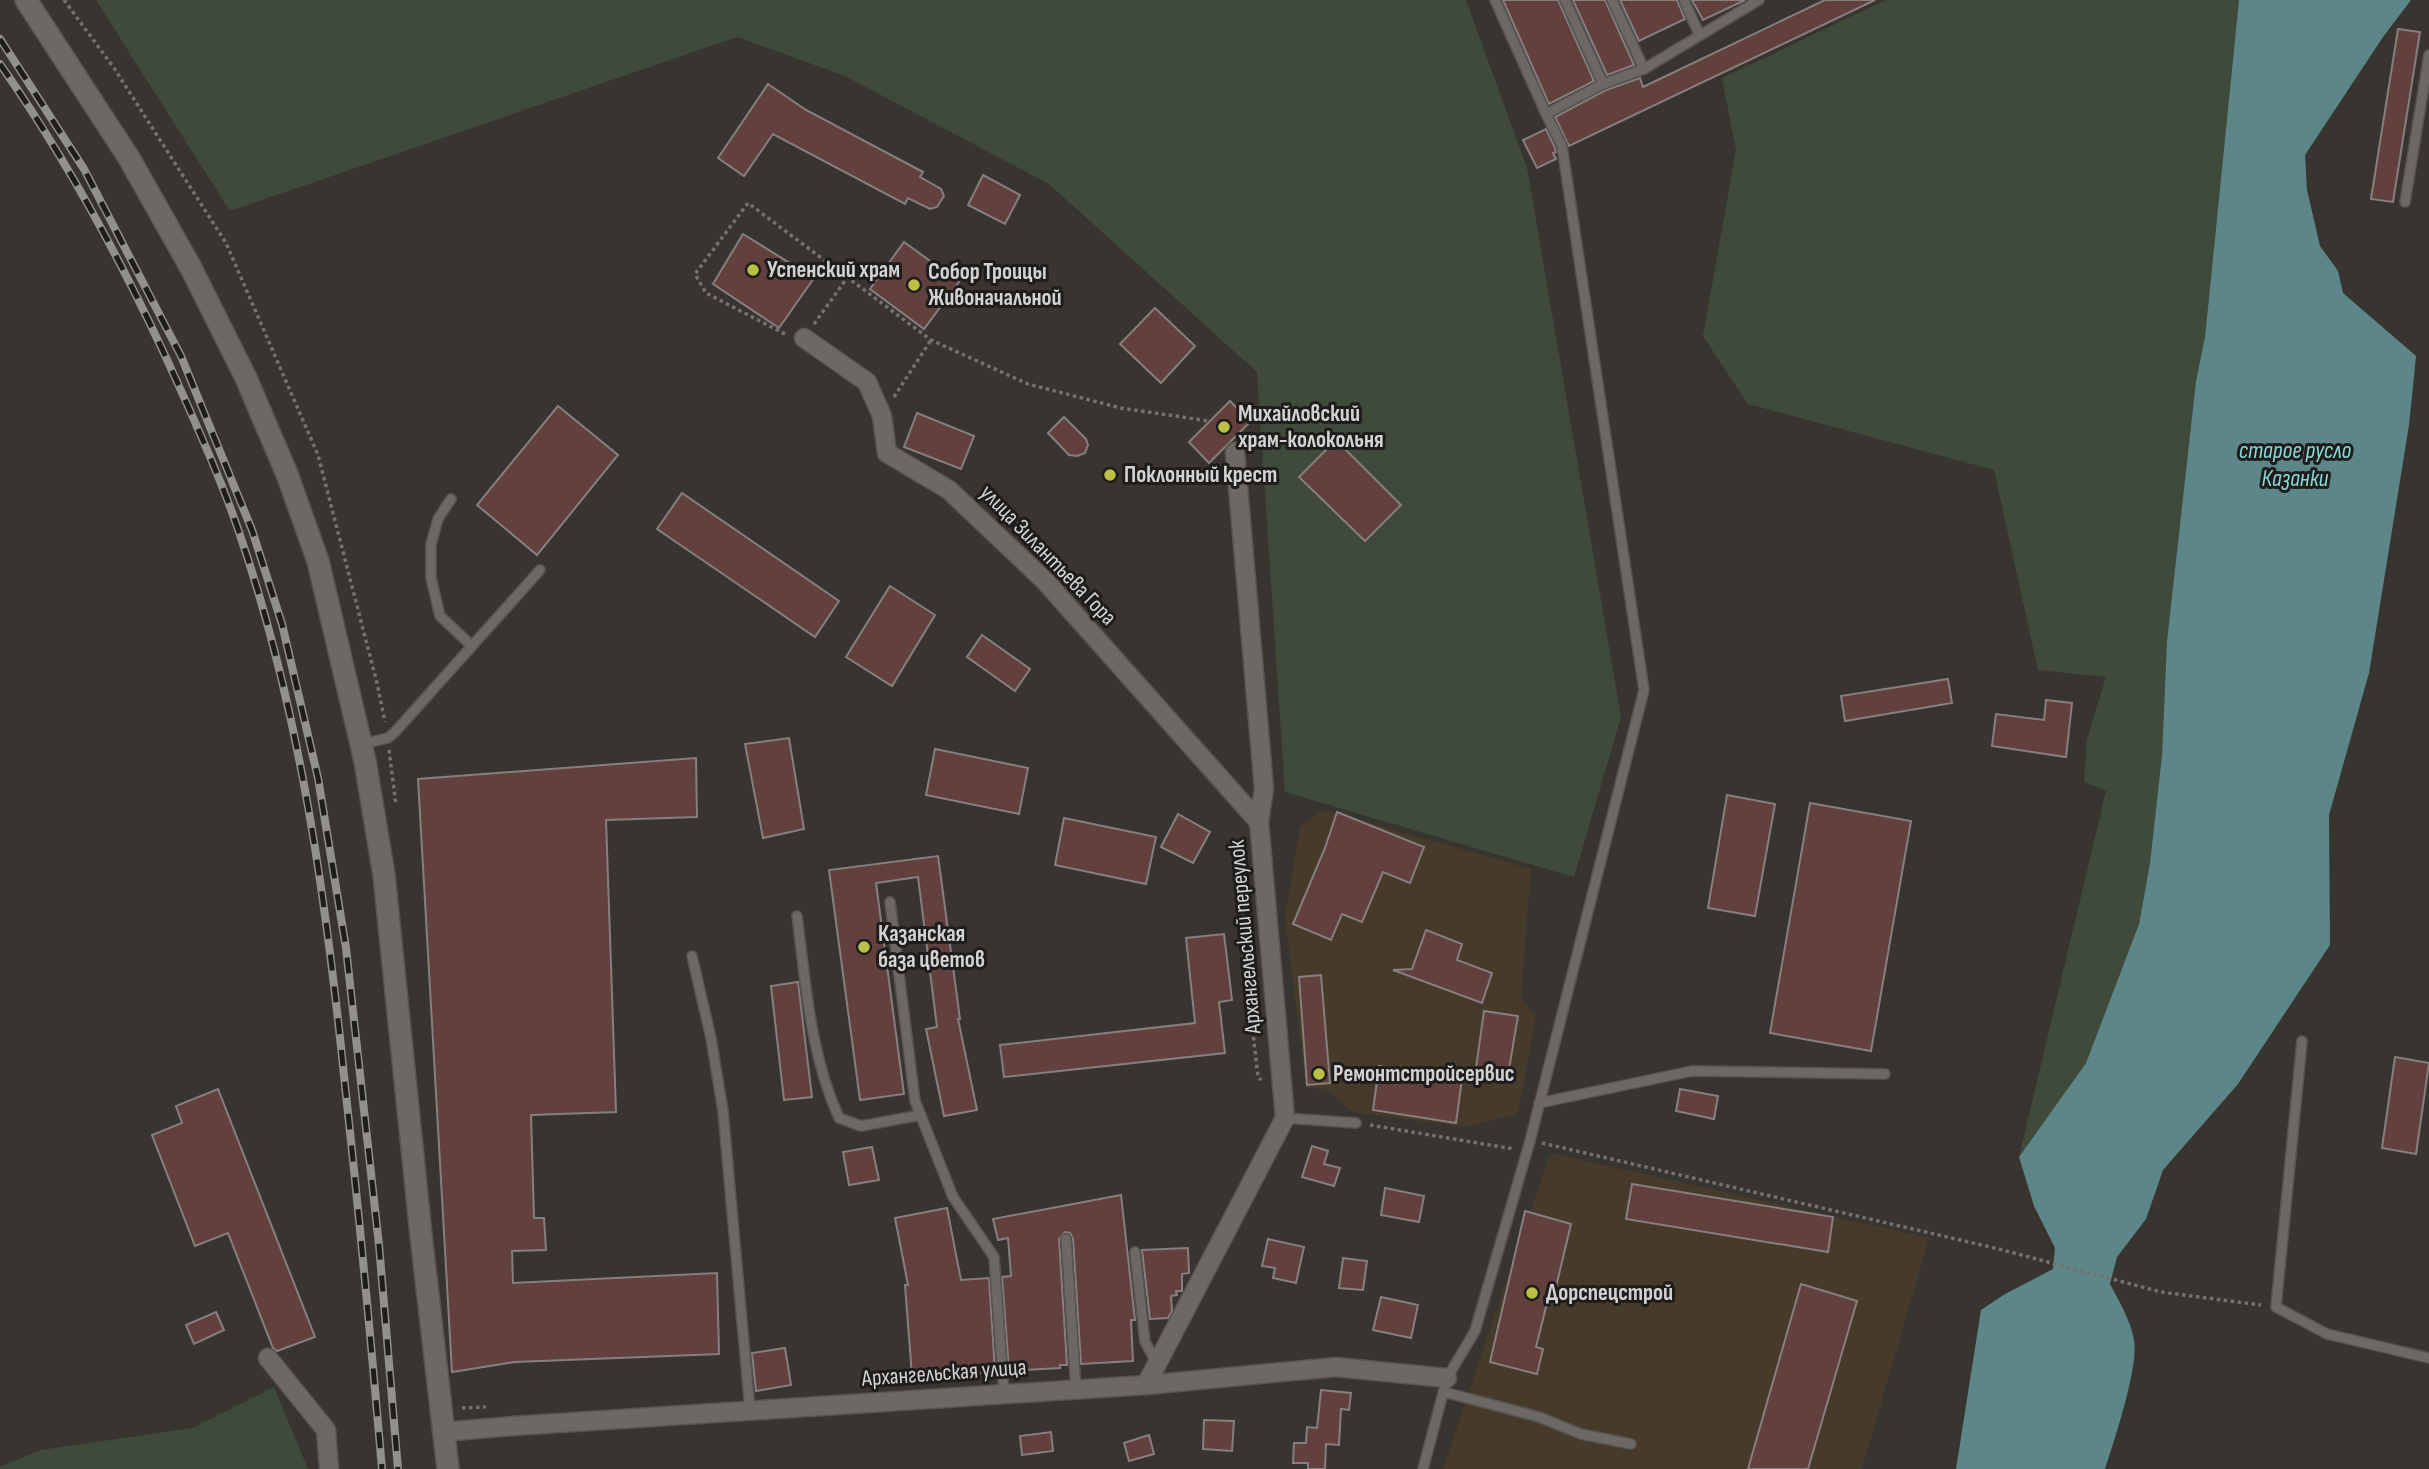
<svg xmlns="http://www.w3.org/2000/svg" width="2429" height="1469" font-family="'Sofia Sans Condensed',sans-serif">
  <rect width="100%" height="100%" fill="#383531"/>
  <g fill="#463b2b">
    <path d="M1323,810L1531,869L1521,999L1536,1016L1518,1114L1465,1127L1353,1112L1326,1089L1306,1088L1285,916L1300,827Z"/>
    <path d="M1550,1153L1929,1238L1862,1469H1443Z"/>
  </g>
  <g fill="#3f4a3b">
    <path d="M96,0H1466L1527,168L1621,717L1574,877L1285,792L1257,372L1049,184L845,76L737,37L230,211Z"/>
    <path d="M1886,0H2239L2205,337L2196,381L2167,641L2162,755L2150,863L2139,924L2086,1063L2019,1157L2106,791L2084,782L2087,739L2106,677L2038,670L1994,470L1748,404L1703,336L1736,150L1722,78Z"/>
    <path d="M274,1387L308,1469H0V1467L41,1450L192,1428Z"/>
  </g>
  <path fill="#5c8687" d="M2239,0H2411L2383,37L2305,155L2307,190L2320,246L2338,271L2343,293L2416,356L2409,425L2369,673L2329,815L2330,945L2238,1084L2163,1170L2146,1219L2117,1257L2110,1284C2119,1301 2131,1321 2134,1340C2139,1367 2114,1441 2105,1469H1956L1981,1310L2005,1294L2053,1269L2055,1248L2034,1206L2019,1157L2086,1063L2139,924L2150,863L2162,755L2167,641L2196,381L2205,337Z"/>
  <g fill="#61403d" stroke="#867f7e" stroke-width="2">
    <path d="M1503,0H1558L1594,81L1549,104Z"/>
    <path d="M1573,0H1605L1634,65L1607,75Z"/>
    <path d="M1620,0H1677L1685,19L1639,41Z"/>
    <path d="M1692,0H1745L1703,20Z"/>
    <path d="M1825,0H1875L1569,146L1555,117L1606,90L1640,78L1643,87Z"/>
    <path d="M2398,29L2420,32L2393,202L2371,199Z"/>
    <path d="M768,84L806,110L923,172L920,177L941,189L944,196L937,207L930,209L908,198L905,204L773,134L744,176L718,158Z"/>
    <path d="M1546,129L1555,148L1556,152L1553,153L1556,159L1537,168L1523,140Z"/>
    <path d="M983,175L1020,195L1005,224L968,205Z"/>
    <path d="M743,234L814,278L779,328L713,284Z"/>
    <path d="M904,242L959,282L924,329L870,289Z"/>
    <path d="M1155,308L1195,346L1161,383L1120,344Z"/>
    <path d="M1230,401L1250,422L1209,463L1189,442Z"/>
    <path d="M558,406L618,455L537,555L477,505Z"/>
    <path d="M917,413L974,436L961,469L904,447Z"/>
    <path d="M1064,417L1086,439L1088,445L1085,453L1077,456L1069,455L1048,433Z"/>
    <path d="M1336,440L1401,505L1365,541L1299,477Z"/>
    <path d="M682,493L839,601L815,637L657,529Z"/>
    <path d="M890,586L935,615L892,686L846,657Z"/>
    <path d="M982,635L1030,669L1015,691L967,657Z"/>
    <path d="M1948,679L1952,703L1845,721L1841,696Z"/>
    <path d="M2046,700L2072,703L2066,757L1992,746L1996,714L2044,720Z"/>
    <path d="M789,738L804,829L763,838L745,744Z"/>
    <path d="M935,749L1028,768L1019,814L926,795Z"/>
    <path d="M696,758L697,817L606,820L616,1112L531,1115L534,1218H544L546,1250L512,1251L513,1283L717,1273L719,1354L515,1362L452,1372L418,779Z"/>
    <path d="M1727,795L1775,804L1755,916L1708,908Z"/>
    <path d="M1810,803L1911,821L1871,1051L1770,1033Z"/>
    <path d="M1337,812L1424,847L1410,883L1383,872L1362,922L1342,914L1331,940L1293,924L1325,848Z"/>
    <path d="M1178,814L1210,832L1193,863L1161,847Z"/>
    <path d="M1064,818L1156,837L1146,884L1055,865Z"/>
    <path d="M938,856L960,1019H958L977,1110L944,1116L926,1029L937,1027L918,877L876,883L904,1094L860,1100L829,870Z"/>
    <path d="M1426,930L1462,944L1457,960L1492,973L1482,1003L1393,970L1412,969Z"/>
    <path d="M1224,934L1232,1000L1219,1002L1225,1053L1004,1077L1000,1045L1195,1023L1186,938Z"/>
    <path d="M1321,975L1330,1083L1307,1085L1299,977Z"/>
    <path d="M798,982L812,1097L784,1100L771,986Z"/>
    <path d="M1484,1011L1518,1016L1507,1081L1475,1075Z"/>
    <path d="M2395,1057L2429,1063L2416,1154L2382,1148Z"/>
    <path d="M1379,1066L1462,1079L1456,1123L1373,1110Z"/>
    <path d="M218,1089L315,1337L277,1351L273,1348L228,1233L195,1246L152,1135L182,1123L176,1106Z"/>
    <path d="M1680,1089L1718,1096L1714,1119L1676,1111Z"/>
    <path d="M1312,1146L1328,1151L1324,1164L1340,1168L1334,1186L1302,1177Z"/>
    <path d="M872,1147L879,1180L849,1185L843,1152Z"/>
    <path d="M1632,1184L1833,1217L1828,1252L1626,1219Z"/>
    <path d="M1385,1188L1424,1196L1419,1222L1381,1215Z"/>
    <path d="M1121,1195L1135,1320H1131L1133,1361L1081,1364L1073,1239L1070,1233L1065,1232L1059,1239L1067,1365H1060V1368L1009,1371L1002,1277L1011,1276L1008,1238L998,1240L993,1219Z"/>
    <path d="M947,1208L961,1280L989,1278L995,1372L912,1376L905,1285H908L895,1218Z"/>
    <path d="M1525,1211L1571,1224L1552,1304L1547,1303L1536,1347L1543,1349L1537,1374L1490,1362Z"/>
    <path d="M1268,1239L1304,1247L1296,1283L1273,1278L1275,1268L1262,1266Z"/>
    <path d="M1188,1248L1189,1273L1182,1274V1291H1176L1177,1295L1171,1296L1172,1311L1168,1318L1150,1319L1142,1250Z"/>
    <path d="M1343,1258L1367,1261L1363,1290L1339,1288Z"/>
    <path d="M1801,1284L1857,1301L1808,1469H1748Z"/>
    <path d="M1381,1297L1418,1305L1411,1338L1373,1330Z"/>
    <path d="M216,1312L224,1330L194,1344L186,1325Z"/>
    <path d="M785,1348L791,1385L756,1391L752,1353Z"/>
    <path d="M1321,1390L1351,1393L1349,1410L1341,1409L1339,1445L1326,1444L1325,1469H1308V1463H1293L1294,1443H1306L1307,1427L1317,1428Z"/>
    <path d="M1204,1420L1234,1421L1232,1451L1203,1449Z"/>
    <path d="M1051,1432L1053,1451L1022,1455L1020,1436Z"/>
    <path d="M1149,1435L1154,1454L1129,1461L1124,1443Z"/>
  </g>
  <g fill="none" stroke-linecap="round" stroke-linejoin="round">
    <g stroke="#565350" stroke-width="12">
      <g id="service">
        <path d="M1565,0L1603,84"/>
        <path d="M1612,0L1644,69"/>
        <path d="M1684,0L1699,34"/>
        <path d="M1546,114L1603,84L1644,69L1759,0"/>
        <path d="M2405,202L2429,55"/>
        <path d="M451,499L438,519L431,544V578L440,616L472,646"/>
        <path d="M362,744L388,738L395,732L540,570"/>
        <path d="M890,902L915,1101L953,1197L994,1257L1004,1394"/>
        <path d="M797,916C806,985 810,1054 839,1118L861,1126L921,1115"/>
        <path d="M692,956L711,1038L723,1111L750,1410"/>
        <path d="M2302,1041L2276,1307L2327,1334L2429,1358"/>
        <path d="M1539,1103L1692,1071L1885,1074"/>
        <path d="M1285,1118L1356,1123"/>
        <path d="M1066,1239L1076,1390"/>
        <path d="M1135,1252L1145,1342L1157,1363"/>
        <path d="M1444,1392L1539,1417L1581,1434L1631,1444"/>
        <path d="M1423,1469L1447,1378L1475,1331L1530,1141L1644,690L1562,146L1546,114L1495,0"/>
      </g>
    </g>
    <g stroke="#565350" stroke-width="21">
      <g id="minor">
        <path d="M804,338L867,382L882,416L887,453L949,490L1045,581L1259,822"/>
        <path d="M268,1358L326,1430L329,1469"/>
        <path d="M1146,1385L1285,1118L1259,822L1264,789L1235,452"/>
        <path d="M442,1432L513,1426L1146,1385L1336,1367L1447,1378"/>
      </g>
    </g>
    <g stroke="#565350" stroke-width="24">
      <path id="secondary" d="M26,0L129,158L191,268L246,378L287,474L318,561L365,761L384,875L421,1235L448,1469"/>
    </g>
    <g stroke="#74726e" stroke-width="3.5" stroke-dasharray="3.5 3.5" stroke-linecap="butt">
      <path d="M64,0L114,68L226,243L318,455L377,683L385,722"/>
      <path d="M814,324L847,278"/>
      <path d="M785,334L706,293L695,274L748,203L931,340L1028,384L1121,408L1209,421"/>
      <path d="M894,397L931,340"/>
      <path d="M389,750L396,805"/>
      <path d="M1245,905L1241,928L1258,1077L1261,1080"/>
      <path d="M1370,1125L1514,1149"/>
      <path d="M1542,1143L1999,1249L2161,1292L2261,1305"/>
      <path d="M462,1408L486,1407"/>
    </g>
    <use href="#service" stroke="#6c6965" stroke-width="9"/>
    <use href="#minor" stroke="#6c6965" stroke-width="18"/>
    <use href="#secondary" stroke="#6c6965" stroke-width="21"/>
    <g stroke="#92908d" stroke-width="8">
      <g id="rail">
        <path d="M0,39L84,169L181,356L252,530L282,624L318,778L346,948L379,1245L398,1469"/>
        <path d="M0,64C72,167 132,280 183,395C203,440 223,485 239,532C300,710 326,898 345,1085C359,1213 371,1341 382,1469"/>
      </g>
    </g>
    <use href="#rail" stroke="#1e1d1b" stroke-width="5" stroke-dasharray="16" stroke-linecap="butt"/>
  </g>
  <g fill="#bac045" stroke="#1e1d1b" stroke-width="2.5">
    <circle cx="753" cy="270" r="7"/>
    <circle cx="914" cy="285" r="7"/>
    <circle cx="1224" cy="427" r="7"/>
    <circle cx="1110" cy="475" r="7"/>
    <circle cx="864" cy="947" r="7"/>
    <circle cx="1319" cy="1074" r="7"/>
    <circle cx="1532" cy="1293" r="7"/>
  </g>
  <g text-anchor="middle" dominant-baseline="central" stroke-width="6" stroke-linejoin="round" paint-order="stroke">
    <g font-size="23" font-weight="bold" fill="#d5d3d1" stroke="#1e1d1b" text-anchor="start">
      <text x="767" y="270">Успенский храм</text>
      <text x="928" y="272">Собор Троицы<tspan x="928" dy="26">Живоначальной</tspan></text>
      <text x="1238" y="414">Михайловский<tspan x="1238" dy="26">храм-колокольня</tspan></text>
      <text x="1124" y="475">Поклонный крест</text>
      <text x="878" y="934">Казанская<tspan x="878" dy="26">база цветов</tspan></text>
      <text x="1333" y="1074">Ремонтстройсервис</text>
      <text x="1546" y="1293">Дорспецстрой</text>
    </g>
    <g font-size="23" fill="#d5d3d1" stroke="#1e1d1b">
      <text transform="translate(1048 555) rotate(46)">улица Зилантьева Гора</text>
      <text transform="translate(1245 937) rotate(-95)">Архангельский переулок</text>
      <text transform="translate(944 1373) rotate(-4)">Архангельская улица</text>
    </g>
    <g font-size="24" font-style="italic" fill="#8ad7da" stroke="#1e1d1b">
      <text x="2295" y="450">старое русло<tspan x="2295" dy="28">Казанки</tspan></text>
    </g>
  </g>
</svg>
